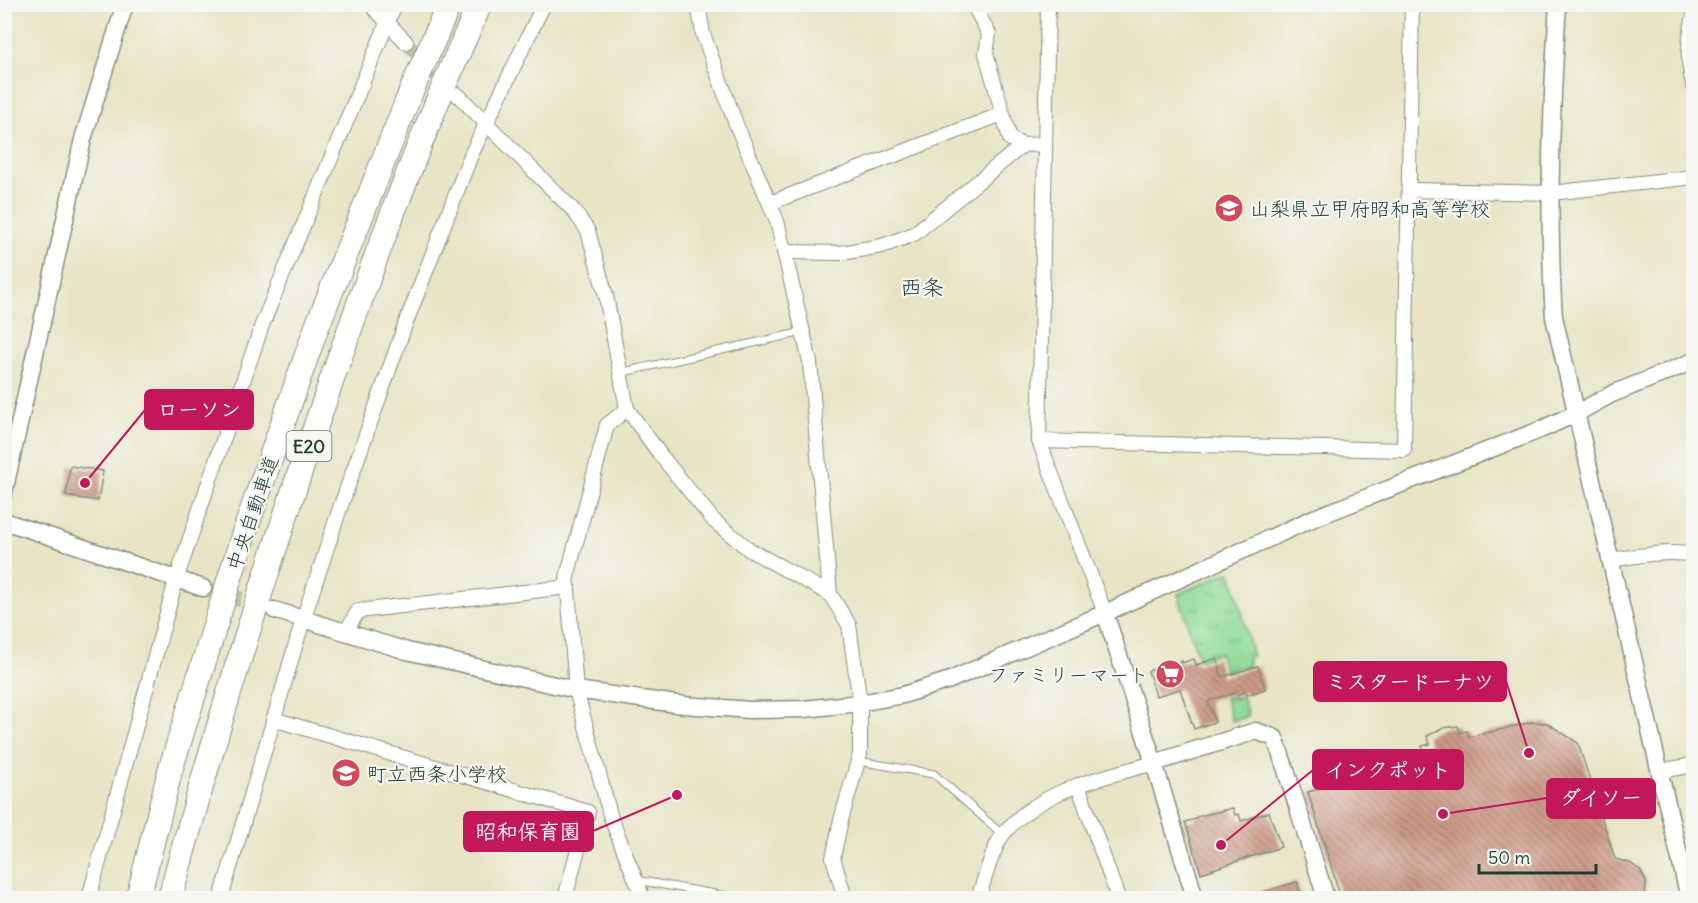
<svg xmlns="http://www.w3.org/2000/svg" width="1698" height="903" font-family="Delius,'Klee One',sans-serif">
  <defs>
    <pattern id="grass-tufts" width="24" height="20" patternUnits="userSpaceOnUse" patternTransform="scale(1.5)"><rect width="24" height="20" fill="#90dc99"/><path d="M3 7l-1-3M5 7V3M7 7l1-3M15 17l-1-3M17 17v-4M19 17l1-3" fill="none" stroke="#75b47e"/></pattern>
    <pattern id="building-back-hatch" width="6" height="6" patternUnits="userSpaceOnUse" patternTransform="scale(1.5)"><rect width="6" height="6" fill="#cd9987"/><path d="M-1 5l2 2M0 0l6 6M5-1l2 2" fill="none" stroke="#a67e6f"/></pattern>
  </defs>
  <rect width="100%" height="100%" fill="#f6f6f2"/>
  <filter id="ink" filterUnits="userSpaceOnUse"><feTurbulence type="fractalNoise" baseFrequency=".0167" numOctaves="2"/><feDisplacementMap in="SourceGraphic" scale="12" xChannelSelector="R" yChannelSelector="G"/><feConvolveMatrix kernelMatrix="1 2 1 2 8 2 1 2 1" color-interpolation-filters="sRGB"/></filter>
  <filter id="wash" filterUnits="userSpaceOnUse"><feTurbulence type="fractalNoise" baseFrequency=".008" numOctaves="4" result="noise"/><feDisplacementMap in="SourceGraphic" scale="24" xChannelSelector="R" yChannelSelector="G"/><feGaussianBlur stdDeviation="1.35" result="paint"/><feColorMatrix in="noise" values="0 0 0 0 0 0 0 0 0 0 0 0 0 0 0 0 0 1.4 0 .05"/><feComposite in="paint" operator="in"/></filter>
  <g filter="url(#wash)">
    <rect width="100%" height="100%" fill="#e8e4c5"/>
    <g fill="url(#grass-tufts)" stroke="#588c66" stroke-width="1.5">
      <path d="M1231,571L1253,656L1247,657L1249,665L1225,672L1220,653L1199,660L1178,594Z"/>
      <path d="M1234,696L1235,698L1242,696L1248,716L1232,721L1225,698Z"/>
    </g>
    <g id="blocks">
      <g fill="url(#building-back-hatch)">
        <path d="M70,466L103,471L98,501L66,496Z"/>
        <path d="M1217,658L1222,677L1258,666L1265,689L1247,695L1246,692L1236,695L1235,693L1210,700L1208,702L1215,722L1194,729L1180,689L1156,696L1148,671L1182,661V663L1194,659L1196,665Z"/>
        <path d="M1532,722L1547,723L1578,743L1615,859L1630,863L1640,870L1646,882L1645,898H1341L1308,792L1426,757L1422,746L1430,744L1427,736L1443,728L1458,726L1460,733L1467,731L1469,737Z"/>
        <path d="M1233,808L1235,815L1239,814L1241,821L1269,812L1281,847L1201,873L1185,822L1196,819V817Z"/>
        <path d="M1297,882L1302,898H1253L1252,895Z"/>
      </g>
    </g>
  </g>
  <g filter="url(#ink)">
    <use href="#blocks" fill-opacity="0" stroke="#84907c" stroke-width="1.5"/>
    <g fill="none" stroke-linecap="round" stroke-linejoin="round">
      <path stroke="#c0c3a8" stroke-width="14" stroke-dasharray="14 7" stroke-linecap="butt" d="M406,42L448,85"/>
      <path stroke="#c0c3a8" stroke-width="16" stroke-dasharray="16 8" stroke-linecap="butt" d="M203,588L265,607"/>
      <g stroke="#84907c" stroke-width="9">
        <g id="service">
          <path d="M619,373L803,332"/>
          <path d="M858,761L934,774L1003,835"/>
          <path d="M636,880L737,898"/>
        </g>
      </g>
      <g stroke="#84907c" stroke-width="16">
        <g id="minor">
          <path d="M370,4L406,42"/>
          <path d="M698,4L703,34L736,124L777,221L810,362L830,594L849,625L860,703V754L841,820L833,858L845,898"/>
          <path d="M973,4L989,34L986,54L1010,139L1023,145"/>
          <path d="M1048,4L1039,441L1404,450L1412,4"/>
          <path d="M1694,15C1688,42 1686,60 1694,87"/>
          <path d="M458,95L574,211L588,231L606,296L627,409L662,457L714,521L750,550L830,594"/>
          <path d="M1409,190L1551,193L1694,177"/>
          <path d="M770,203L1002,114"/>
          <path d="M784,252L841,253L882,246L914,234L1023,145L1045,144"/>
          <path d="M627,409L607,425L567,577L576,690L611,818L643,898"/>
          <path d="M1039,441L1105,613"/>
          <path d="M1610,560C1637,556 1666,550 1694,555"/>
          <path d="M345,633L358,611L568,587"/>
          <path d="M273,719L588,812L565,898"/>
          <path d="M1660,771L1694,765"/>
          <path d="M1078,785L1118,898"/>
          <path d="M89,898L176,580L262,325L395,4"/>
          <path d="M221,898L303,620L339,511L405,325L471,155L544,4"/>
          <path d="M978,898C984,882 993,846 1004,833C1041,789 1101,778 1154,763"/>
        </g>
      </g>
      <g stroke="#84907c" stroke-width="19">
        <g id="tertiary">
          <path d="M1558,4C1551,108 1547,213 1554,317L1689,898"/>
          <path d="M4,492L83,139L125,4"/>
          <path d="M4,521L203,588"/>
          <path d="M274,610L407,651L576,690L684,705L750,710L804,709L860,703L903,695L950,680L1105,613L1314,518L1540,430L1577,413L1612,394L1694,361"/>
          <path d="M1105,613L1154,763L1195,898"/>
          <path d="M1154,763L1256,731L1275,738L1285,767L1326,898"/>
        </g>
      </g>
      <g stroke="#84907c" stroke-width="26">
        <g id="motorway">
          <path d="M138,898L170,771L242,539L316,329L408,99L449,4"/>
          <path d="M170,898C208,756 252,615 299,475C353,316 410,157 480,4"/>
        </g>
      </g>
      <use href="#service" stroke="#fff" stroke-width="7"/>
      <use href="#minor" stroke="#fff" stroke-width="14"/>
      <use href="#tertiary" stroke="#fff" stroke-width="16"/>
      <use href="#motorway" stroke="#fff" stroke-width="24"/>
    </g>
  </g>
  <defs>
    <g id="school-disc" transform="scale(1.5)"><circle r="9.5" fill="#d1495b" stroke="#f6f6f2"/><path d="M0-5L7-2L0 1L-7-2ZM-4 1L0 2.5L4 1V4Q0 6-4 4Z" fill="#fff"/></g>
    <g id="supermarket-disc" transform="scale(1.5)"><circle r="9.5" fill="#d1495b" stroke="#f6f6f2"/><path d="M-6-5.5h2.5l.6 2H6L4.5 2H-2.5L-4.4-4H-6ZM-1.5 3.2a1.3 1.3 0 1 0 .1 0ZM3 3.2a1.3 1.3 0 1 0 .1 0Z" fill="#fff"/></g>
  </defs>
  <g fill-rule="evenodd">
    <use href="#school-disc" x="1229" y="208"/>
    <use href="#supermarket-disc" x="1170" y="674"/>
    <use href="#school-disc" x="346" y="773"/>
  </g>
  <g text-anchor="middle" dominant-baseline="central" stroke-width="4.5" stroke-linejoin="round" paint-order="stroke">
    <rect fill="#f6f6f2" stroke="#60746d" stroke-width="1.5" x="286.5" y="431" width="45" height="30" rx="4.5"/>
    <g font-size="18" font-weight="bold" fill="#1f3d34">
      <text x="309" y="446">E20</text>
    </g>
    <g font-size="20" fill="#1f3d34" stroke="#f6f6f2" text-anchor="start">
      <text x="1250" y="208">山梨県立甲府昭和高等学校</text>
      <text x="1149" y="674" text-anchor="end">ファミリーマート</text>
      <text x="367" y="773">町立西条小学校</text>
    </g>
    <g font-size="20" fill="#1f3d34" stroke="#f6f6f2">
      <text transform="translate(252 513) rotate(-71)">中央自動車道</text>
    </g>
    <g font-size="22" fill="#1f3d34" stroke="#f6f6f2">
      <text x="922" y="287">西条</text>
    </g>
  </g>
  <path fill="none" stroke="#c2185b" stroke-width="2" d="M85 483L145 410M1529 753L1506 681M1221 845L1313 770M1443 814L1547 798M677 795L593 831"/>
  <g fill="#c2185b" stroke="#f6f6f2" stroke-width="2">
    <circle cx="85" cy="483" r="6"/>
    <circle cx="1529" cy="753" r="6"/>
    <circle cx="1221" cy="845" r="6"/>
    <circle cx="1443" cy="814" r="6"/>
    <circle cx="677" cy="795" r="6"/>
  </g>
  <g fill="#c2185b" stroke="#c2185b" stroke-width="2">
    <rect x="145" y="390" width="108" height="39" rx="6"/>
    <rect x="1314" y="662" width="192" height="39" rx="6"/>
    <rect x="1313" y="750" width="150" height="39" rx="6"/>
    <rect x="1547" y="779" width="108" height="39" rx="6"/>
    <rect x="464" y="812" width="129" height="39" rx="6"/>
  </g>
  <g font-size="21" text-anchor="middle" font-weight="bold" fill="#fff">
    <text x="199" y="417">ローソン</text>
    <text x="1410" y="689">ミスタードーナツ</text>
    <text x="1388" y="777">インクポット</text>
    <text x="1601" y="805">ダイソー</text>
    <text x="528" y="839">昭和保育園</text>
  </g>
  <rect width="1698" height="903" fill="none" stroke="#f6f6f2" stroke-width="24"/>
  <path d="M1479 864v9h117v-9" fill="none" stroke="#1f3d34" stroke-width="3"/>
  <text x="1488" y="864" font-size="18" fill="#1f3d34" stroke="#f6f6f2" stroke-width="4.5" paint-order="stroke">50 m</text>
</svg>
